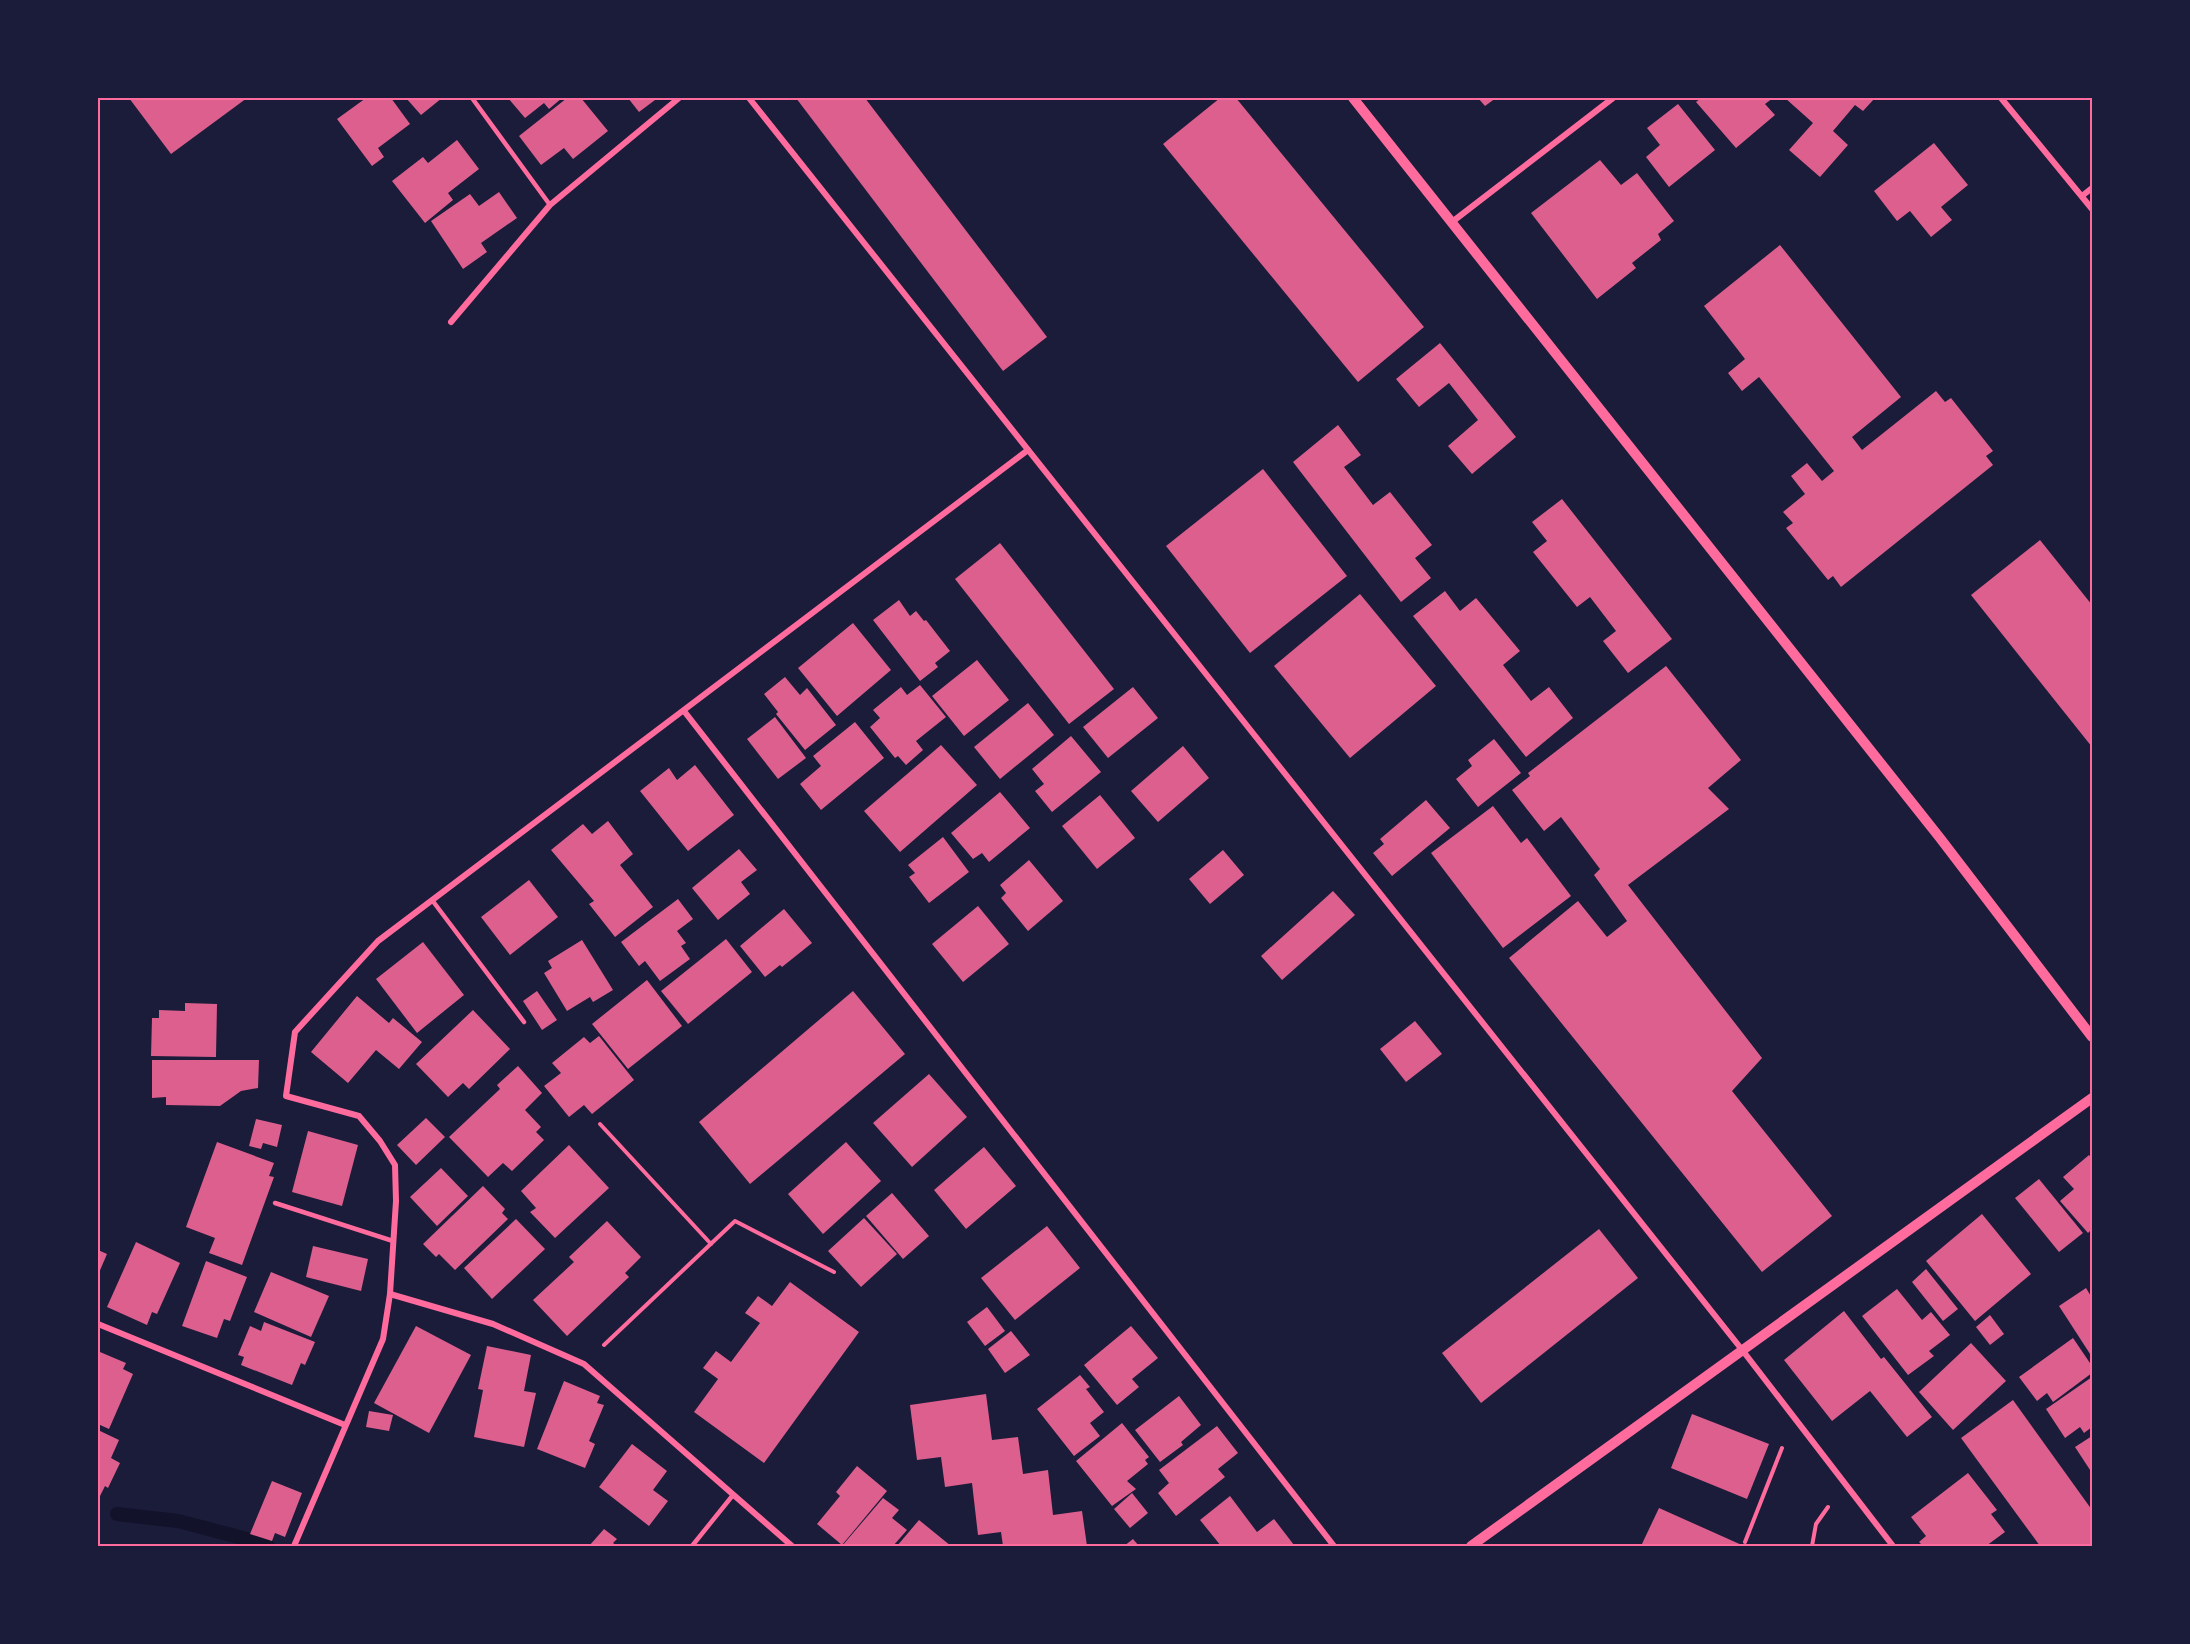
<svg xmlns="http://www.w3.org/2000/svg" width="2190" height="1644" font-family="'Fira Sans',sans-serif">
  <rect width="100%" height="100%" fill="#1b1b3a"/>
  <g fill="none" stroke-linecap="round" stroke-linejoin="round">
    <path stroke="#12122b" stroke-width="14" d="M117,1514L178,1521L262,1543L268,1546"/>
  </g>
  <g fill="#dd5f8e">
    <path d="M129,98H247L171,154Z"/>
    <path d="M366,98H391L410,124L378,148L384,157L372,166L337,119Z"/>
    <path d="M406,98H442L421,115Z"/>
    <path d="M508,98H562L549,109L544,103L525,118Z"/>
    <path d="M567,98H581L608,131L573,159L564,148L541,165L519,136Z"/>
    <path d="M628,98H653L655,100L639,112Z"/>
    <path d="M796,98H865L1047,337L1003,371Z"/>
    <path d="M1220,98H1236L1424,327L1358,382L1163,144Z"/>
    <path d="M1478,98H1496L1485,106Z"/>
    <path d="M1701,98H1773L1765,104L1775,115L1736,148L1696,102Z"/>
    <path d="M1785,98H1875L1863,111L1855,105L1833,131L1848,145L1820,177L1789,150L1813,123Z"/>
    <path d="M1678,104L1715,150L1669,187L1646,157L1660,145L1647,128Z"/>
    <path d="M457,140L479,169L448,193L453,200L425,223L392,181L423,157L428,163Z"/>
    <path d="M1934,143L1968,185L1941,207L1952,220L1931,237L1910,211L1897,221L1874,191Z"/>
    <path d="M1600,160L1621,185L1637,173L1674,221L1658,234L1661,240L1632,263L1636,268L1597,299L1531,213Z"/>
    <path d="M499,192L517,218L481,243L487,252L463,269L431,221L470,194L479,206Z"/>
    <path d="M1780,245L1901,397L1852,437L1862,450L1936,391L1945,402L1951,398L1993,451L1986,456L1993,465L1841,587L1833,576L1828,580L1786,528L1793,523L1783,512L1805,494L1791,476L1807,463L1822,481L1834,471L1759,377L1742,391L1728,373L1745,359L1704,306Z"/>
    <path d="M1440,343L1516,437L1472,474L1448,446L1478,420L1449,383L1419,407L1396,379Z"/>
    <path d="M1338,425L1361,455L1344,467L1373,505L1390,492L1432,545L1415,558L1431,578L1401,602L1293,462Z"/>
    <path d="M1263,469L1347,576L1250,653L1166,546Z"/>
    <path d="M1562,499L1672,639L1628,673L1603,641L1616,631L1590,597L1577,607L1533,552L1547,541L1532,522Z"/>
    <path d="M2040,540L2092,605V747L1971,595Z"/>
    <path d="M1000,543L1114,689L1069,724L955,579Z"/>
    <path d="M1445,591L1460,611L1476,598L1520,651L1503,665L1531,701L1549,687L1573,718L1526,757L1413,616Z"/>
    <path d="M1360,594L1436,686L1350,758L1274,666Z"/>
    <path d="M899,600L910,616L916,611L924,621L926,620L950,651L935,663L938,667L920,681L873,620Z"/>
    <path d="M853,623L891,670L837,716L798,668Z"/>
    <path d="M977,660L1009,700L964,736L932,696Z"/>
    <path d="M1666,666L1741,760L1708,788L1729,809L1628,885L1762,1058L1732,1091L1832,1216L1762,1272L1509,958L1578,901L1607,937L1627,921L1594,875L1600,869L1561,817L1544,831L1512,790L1530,776L1528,773Z"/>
    <path d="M785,677L800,695L807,688L836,725L805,750L776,714L778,712L764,694Z"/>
    <path d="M920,685L946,717L916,741L923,750L906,765L898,756L895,758L870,727L880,718L873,710L901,687L907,695Z"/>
    <path d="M1133,687L1158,718L1108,758L1083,727Z"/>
    <path d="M1028,703L1054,735L1000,779L974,747Z"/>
    <path d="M775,717L806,758L778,779L747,739Z"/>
    <path d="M855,722L884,758L821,810L800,784L821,766L813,756Z"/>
    <path d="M1071,736L1101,772L1052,812L1035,791L1044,784L1032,769Z"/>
    <path d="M1494,739L1521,773L1478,807L1456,779L1472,766L1468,760Z"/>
    <path d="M941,745L977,785L900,852L864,811Z"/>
    <path d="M1183,746L1209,778L1158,822L1131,791Z"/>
    <path d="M695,765L734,815L688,851L640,791L669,768L677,780Z"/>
    <path d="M1000,792L1030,828L989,862L982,853L973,859L951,833Z"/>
    <path d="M1100,795L1135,838L1097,869L1062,826Z"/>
    <path d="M1426,800L1450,828L1392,876L1373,853L1384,844L1380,839Z"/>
    <path d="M1493,806L1521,843L1527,838L1571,896L1503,948L1431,853Z"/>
    <path d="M608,821L633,854L620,865L653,907L615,937L589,904L594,901L551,850L583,824L592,834Z"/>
    <path d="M943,837L969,872L929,903L909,877L915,873L908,865Z"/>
    <path d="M739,849L757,870L741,882L750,894L718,920L692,888Z"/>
    <path d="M1223,850L1244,875L1210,904L1189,879Z"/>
    <path d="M1029,860L1063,901L1028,931L1001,898L1006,893L1000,885Z"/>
    <path d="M529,880L558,917L510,955L481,917Z"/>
    <path d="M1333,891L1355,915L1282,980L1261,956Z"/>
    <path d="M678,899L693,919L677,931L686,943L681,946L690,959L660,981L645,961L639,966L621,942Z"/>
    <path d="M978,906L1009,944L963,982L932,944Z"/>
    <path d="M784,909L812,943L782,967L780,965L765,977L740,946Z"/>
    <path d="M726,939L752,972L688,1024L661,991Z"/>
    <path d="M582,940L613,990L593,1002L590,997L567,1011L544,973L552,968L548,961Z"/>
    <path d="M423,942L464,995L417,1033L376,979Z"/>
    <path d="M647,980L682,1026L628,1069L592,1024Z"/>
    <path d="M537,991L557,1020L542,1030L523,1001Z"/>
    <path d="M853,991L905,1054L750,1184L699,1122Z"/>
    <path d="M357,996L389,1023L393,1018L422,1042L399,1069L376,1050L348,1083L311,1052Z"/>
    <path d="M185,1003L217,1004L216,1057L151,1056L152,1018H159V1010L185,1011Z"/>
    <path d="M473,1010L510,1049L469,1089L463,1083L448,1097L416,1064Z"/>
    <path d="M1415,1021L1442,1054L1406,1082L1380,1049Z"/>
    <path d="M599,1036L634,1080L592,1114L584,1105L569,1117L544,1086L561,1073L552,1063L584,1037L590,1043Z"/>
    <path d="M152,1060H259L258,1088L241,1091L220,1106L166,1105V1097L152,1098Z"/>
    <path d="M518,1066L542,1093L525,1110L541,1127L536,1132L544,1140L512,1171L503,1163L488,1177L449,1137L500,1089L497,1085Z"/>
    <path d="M929,1074L967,1117L912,1167L873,1123Z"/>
    <path d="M426,1118L445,1137L416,1165L397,1145Z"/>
    <path d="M256,1119L282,1125L277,1147L263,1143L261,1149L249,1146Z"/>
    <path d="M308,1131L358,1145L342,1206L292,1192Z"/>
    <path d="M217,1142L274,1163L269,1176L274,1177L242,1265L209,1253L215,1238L186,1227Z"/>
    <path d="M846,1142L881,1181L823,1234L788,1194Z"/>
    <path d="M569,1145L609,1188L555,1238L530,1212L536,1208L521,1191Z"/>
    <path d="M984,1147L1016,1186L966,1229L934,1190Z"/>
    <path d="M2089,1155L2092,1159V1229L2088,1233L2060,1201L2074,1189L2063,1177Z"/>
    <path d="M441,1168L468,1196L437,1226L410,1197Z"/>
    <path d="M2039,1179L2083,1233L2059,1252L2015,1198Z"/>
    <path d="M483,1186L505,1209L502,1213L508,1219L455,1270L439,1254L436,1257L423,1244Z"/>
    <path d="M892,1193L929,1236L903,1259L866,1216Z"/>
    <path d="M1982,1214L2031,1274L1975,1321L1926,1261Z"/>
    <path d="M864,1218L897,1254L861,1287L828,1251Z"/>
    <path d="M516,1219L545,1249L492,1299L464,1268Z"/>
    <path d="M607,1221L641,1257L625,1273L629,1277L567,1336L533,1300L574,1262L569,1257Z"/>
    <path d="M1047,1226L1080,1268L1015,1320L981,1278Z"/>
    <path d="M1599,1229L1638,1278L1481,1403L1442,1353Z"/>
    <path d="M136,1242L180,1263L157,1314L152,1312L147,1325L107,1307Z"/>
    <path d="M313,1246L368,1259L361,1291L306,1277Z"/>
    <path d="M98,1250L107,1254L98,1275Z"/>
    <path d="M206,1261L247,1277L230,1321L224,1319L217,1338L182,1326Z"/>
    <path d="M1926,1269L1958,1309L1943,1321L1912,1282Z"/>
    <path d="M271,1272L329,1296L311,1337L254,1312Z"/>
    <path d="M790,1282L859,1332L764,1463L694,1412L718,1379L703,1368L716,1351L731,1362L760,1323L745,1313L758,1296L772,1306Z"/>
    <path d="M2086,1288L2092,1298V1357L2059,1306Z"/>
    <path d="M1897,1289L1922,1320L1931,1312L1950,1335L1929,1351L1934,1356L1908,1375L1862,1316Z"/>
    <path d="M987,1307L1005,1331L985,1346L967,1322Z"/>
    <path d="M1844,1311L1881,1359L1884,1357L1932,1417L1907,1437L1870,1391L1832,1421L1784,1360Z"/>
    <path d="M1990,1315L2004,1334L1990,1345L1976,1327Z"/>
    <path d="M264,1322L315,1342L305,1365L301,1363L292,1385L241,1365L244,1357L238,1355L250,1326L261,1331Z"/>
    <path d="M416,1326L471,1355L429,1433L374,1403Z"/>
    <path d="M1131,1326L1158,1358L1132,1379L1139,1387L1117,1405L1084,1365Z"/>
    <path d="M1011,1331L1030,1355L1005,1373L988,1349Z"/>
    <path d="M2073,1338L2092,1366V1373L2053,1402L2047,1393L2037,1401L2019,1377Z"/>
    <path d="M1971,1343L2006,1381L1953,1430L1919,1392Z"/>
    <path d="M487,1346L531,1355L524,1391L536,1393L524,1447L474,1437L483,1390L478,1389Z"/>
    <path d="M100,1352L126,1363L123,1369L133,1374L109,1429L98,1424V1357Z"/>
    <path d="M1080,1375L1090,1387L1086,1389L1104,1412L1090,1423L1100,1436L1074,1456L1037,1409Z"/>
    <path d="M2092,1377V1427L2084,1433L2080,1427L2065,1438L2046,1409Z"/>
    <path d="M564,1381L600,1396L597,1403L604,1405L589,1441L595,1444L585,1468L537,1449Z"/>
    <path d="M986,1394L992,1440L1018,1437L1023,1474L1048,1470L1053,1515L1082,1511L1087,1546H1003L1001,1532L978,1535L972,1483L945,1487L941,1457L917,1460L910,1405Z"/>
    <path d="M1179,1396L1201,1425L1181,1442L1183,1445L1160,1462L1135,1430Z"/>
    <path d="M2013,1400L2092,1510V1546H2040L1961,1438Z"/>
    <path d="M369,1411L393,1415L389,1431L366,1427Z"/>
    <path d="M1692,1414L1769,1444L1747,1499L1671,1468Z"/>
    <path d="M1122,1423L1149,1457L1145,1460L1148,1464L1127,1481L1136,1489L1112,1506L1076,1461Z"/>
    <path d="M1217,1426L1238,1453L1218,1469L1225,1477L1176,1516L1158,1493L1169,1483L1159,1470Z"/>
    <path d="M98,1430L119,1440L111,1458L120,1463L108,1488L105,1486L98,1500Z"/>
    <path d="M2092,1436V1473L2075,1447Z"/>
    <path d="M632,1444L667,1471L653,1490L668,1501L649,1526L599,1487Z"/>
    <path d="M857,1466L887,1491L842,1545L817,1524L840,1496L836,1492Z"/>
    <path d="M1968,1473L1997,1510L1991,1514L2005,1532L1986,1546H1923L1919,1542L1926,1536L1911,1517Z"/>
    <path d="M272,1481L302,1493L285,1537L275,1533L272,1541L250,1534Z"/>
    <path d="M1132,1493L1148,1513L1130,1528L1114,1509Z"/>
    <path d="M1230,1496L1257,1532L1274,1519L1294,1545L1221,1546L1200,1520Z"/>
    <path d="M883,1498L899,1510L892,1518L907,1530L893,1546H842Z"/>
    <path d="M1659,1508L1744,1546H1641Z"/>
    <path d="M919,1520L951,1546H897Z"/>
    <path d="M604,1529L617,1539L613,1543L617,1546H589Z"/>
    <path d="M1133,1539L1139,1546H1124Z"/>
  </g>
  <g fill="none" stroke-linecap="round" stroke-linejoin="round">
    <g stroke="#ff6b9d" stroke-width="4">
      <path d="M600,1124L711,1244"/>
      <path d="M604,1345L735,1221L834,1272"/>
      <path d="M1745,1542L1782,1448"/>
      <path d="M1812,1546L1816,1524L1828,1507"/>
    </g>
    <g stroke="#ff6b9d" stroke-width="4.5">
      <path d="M472,98L550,205"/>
      <path d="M432,900L524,1022"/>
      <path d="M275,1203L393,1241"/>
      <path d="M692,1546L733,1495"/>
    </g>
    <g stroke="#ff6b9d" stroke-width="6">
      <path d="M749,98L1743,1351L1893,1546"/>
      <path d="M2001,98L2092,209"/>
      <path d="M2082,196L2092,188"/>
      <path d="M1452,222L1613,98"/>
      <path d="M451,322L550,205L679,98"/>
      <path d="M684,711L1334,1546"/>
      <path d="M390,1294L493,1324L584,1364L792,1546"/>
      <path d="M98,1324L345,1425"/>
      <path d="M294,1546L383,1339L390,1294L396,1201L395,1165L380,1141L359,1116L286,1096L295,1032L378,941L1028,450"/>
    </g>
    <g stroke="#ff6b9d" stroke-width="10">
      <path d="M1353,98L1940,838L2092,1037"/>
      <path d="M1471,1546L2092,1098"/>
    </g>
  </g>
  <rect width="2190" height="1644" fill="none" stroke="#1b1b3a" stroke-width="198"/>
  <rect x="99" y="99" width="1992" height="1446" fill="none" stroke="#ff6b9d" stroke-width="2"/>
</svg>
